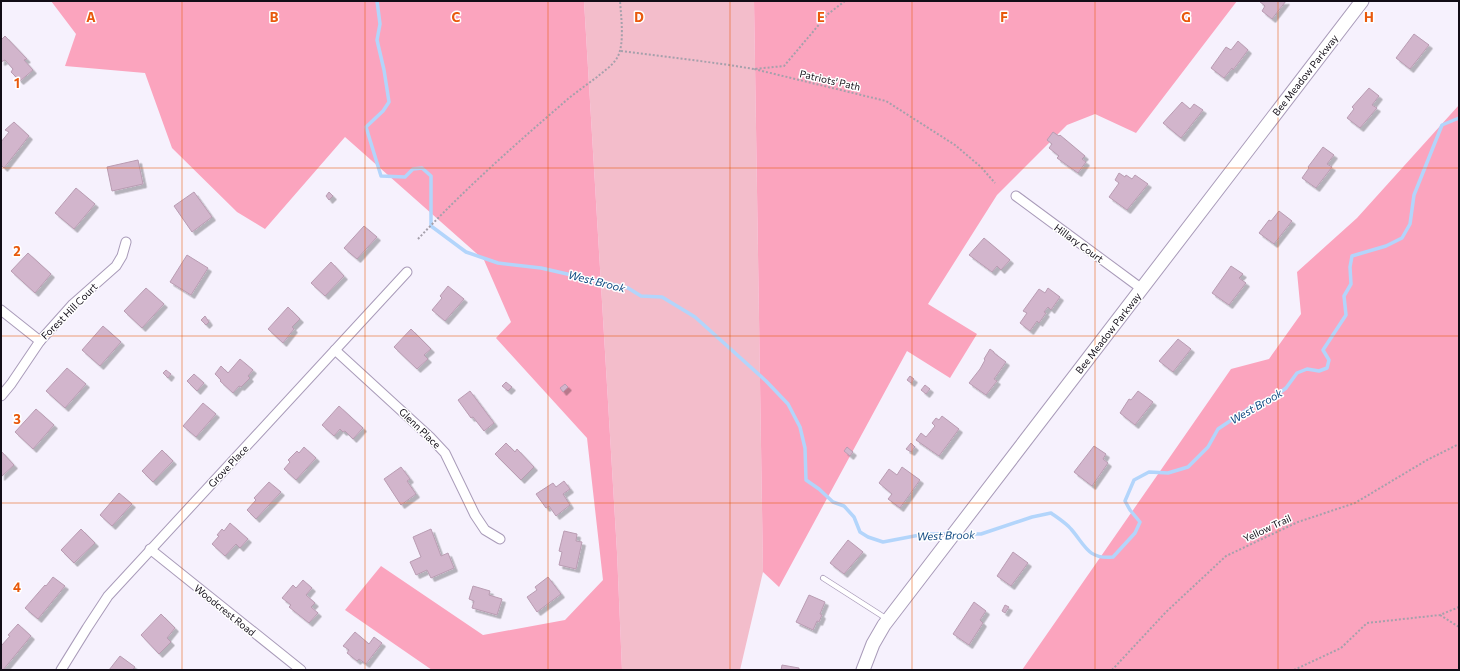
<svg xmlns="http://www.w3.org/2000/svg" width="1460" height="671" font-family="Commissioner,sans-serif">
  <defs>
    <filter id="shadow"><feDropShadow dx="3.5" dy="3.5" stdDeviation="0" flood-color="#0004"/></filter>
  </defs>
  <rect width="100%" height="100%" fill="#f6f1fd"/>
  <path fill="#f3bdcb" d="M584,1H754L763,572L740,670H622L617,552Z"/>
  <g fill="#fba4be">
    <path d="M51,1H584L617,552L622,670H432L345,610L381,566L483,635L565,620L603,580L587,438L496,338L511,322L484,260L345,137L265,229L237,212L172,148L145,73L65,66L76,34Z"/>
    <path d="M754,1H1237L1136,133L1095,114L1067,125L997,195L928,304L977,334L950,378L907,351L779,587L763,572Z"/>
    <path d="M1459,105V670H1022L1231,369L1269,359L1301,314L1297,272L1357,218Z"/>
  </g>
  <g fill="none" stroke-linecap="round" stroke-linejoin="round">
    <g stroke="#b3d5fb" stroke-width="3.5">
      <path d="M377,1L380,24L377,40L384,70L389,102L383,111L366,127L381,176L405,177L413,169L422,168L431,176V226L466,252L498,263L541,268L628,288L641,296L662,297L695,317L766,381L788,404L800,427L805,448L806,480L819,489L833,502L844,506L854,517L860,532L868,537L883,542L925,534H949"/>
      <path d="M958,534H981L1032,517L1051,513C1058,518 1066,523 1071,529C1085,545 1088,560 1113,557L1135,533L1140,522L1130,510L1125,501L1134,480L1149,472L1168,473L1188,467L1208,447L1218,429L1251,407L1274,397L1286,388L1297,373L1307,369L1319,371L1327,368L1329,360L1323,350L1346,315L1344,296L1351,284L1350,267L1352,256L1386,246L1402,238L1410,224L1414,195L1442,125L1459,118"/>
    </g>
  </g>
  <g fill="#d2b5cc" stroke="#b99cb2" filter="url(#shadow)">
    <path d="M1259,1H1286L1272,19L1262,11L1265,6Z"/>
    <path d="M1414,34L1429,45L1410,69L1396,58Z"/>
    <path d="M5,36L27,59L24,60L33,70L20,81L11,72L13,69L5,60L1,62V40Z"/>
    <path d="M1238,41L1248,50L1233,70L1232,68L1224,78L1211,68L1226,47L1231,50Z"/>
    <path d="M1369,88L1379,96L1372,105L1377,108L1360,128L1347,118L1354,109L1352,107Z"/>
    <path d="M1182,102L1190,109L1194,104L1203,110L1181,138L1163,123Z"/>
    <path d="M14,122L29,136L4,168L1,165V142L9,132L5,130Z"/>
    <path d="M1053,132L1059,136L1060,135L1085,156L1082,159L1086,162L1078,173L1057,158L1059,156L1049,148L1052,144L1047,140Z"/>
    <path d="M1323,147L1334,155L1327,164L1332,167L1316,188L1302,178L1309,168L1308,167Z"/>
    <path d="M138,160L143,184L112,191L107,167Z"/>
    <path d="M1119,173L1125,177L1126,175L1132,179L1135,175L1148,184L1127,210L1109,197L1119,183L1115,180Z"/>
    <path d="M76,188L95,204L74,229L55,213Z"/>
    <path d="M194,192L212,217L192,232L174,206Z"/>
    <path d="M329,192L333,196L329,200L326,196Z"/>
    <path d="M1279,211L1292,221L1274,244L1259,233L1269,220L1271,221Z"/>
    <path d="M364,226L377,237L357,259L344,248Z"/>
    <path d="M984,238L1010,260L1001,270L997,266L992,272L969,255Z"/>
    <path d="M28,253L51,274L35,293L11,271Z"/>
    <path d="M187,255L208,268L191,295L170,282Z"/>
    <path d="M331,262L344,276L325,296L311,283Z"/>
    <path d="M1231,266L1243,274L1239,278L1246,283L1229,305L1212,293Z"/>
    <path d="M448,286L464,299L445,321L432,310L442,298L440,296Z"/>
    <path d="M146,288L164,304L142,328L124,311Z"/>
    <path d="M1048,288L1060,297L1051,310L1048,307L1044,312L1046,313L1039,323L1037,321L1030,331L1020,323L1027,313L1023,311L1039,289L1045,293Z"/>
    <path d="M288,307L300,319L292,327L294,329L283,343L268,329Z"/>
    <path d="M205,316L209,322L206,325L201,320Z"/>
    <path d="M103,326L121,342L100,366L82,350Z"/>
    <path d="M411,329L431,349L424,355L428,359L417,369L394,347Z"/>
    <path d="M1178,339L1191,349L1173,372L1159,361Z"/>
    <path d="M990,349L994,352V353L1006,362L994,379L997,381L986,395L969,383L980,369L985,360L984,359Z"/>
    <path d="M240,359L253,370L248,376L250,378L241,387L239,386L233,393L220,381L221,380L215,374L221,366L228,373Z"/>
    <path d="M67,368L86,384L65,408L46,391Z"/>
    <path d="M166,370L171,374L168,378L163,373Z"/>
    <path d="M194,374L204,383L197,391L187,381Z"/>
    <path d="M910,376L914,379L911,383L907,380Z"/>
    <path d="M506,382L512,387L508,391L502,386Z"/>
    <path d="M565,384L568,387L563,392L560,388Z"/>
    <path d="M925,385L930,389L926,394L921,390Z"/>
    <path d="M470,391L494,423L484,431L473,417L471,418L458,400Z"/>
    <path d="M1138,391L1153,402L1135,425L1120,413L1129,399L1131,400Z"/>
    <path d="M203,403L216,414L196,437L183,426Z"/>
    <path d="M339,406L363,428L353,439L345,431L343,432L340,429L334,436L322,425Z"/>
    <path d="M36,409L54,425L33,449L15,432Z"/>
    <path d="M942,416L959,429L939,456L916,440L921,433L926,437L935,426L932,423L936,418L939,420Z"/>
    <path d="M506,443L515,452L517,449L534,467L521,480L495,454Z"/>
    <path d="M911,443L915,447L911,452L906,449Z"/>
    <path d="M1094,446L1106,454L1103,459L1108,463L1092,486L1074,472Z"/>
    <path d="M304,447L316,458L296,480L284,469L290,462L288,460L297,451L299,453Z"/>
    <path d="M847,447L853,452L850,456L844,451Z"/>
    <path d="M162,450L173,461L153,482L142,471Z"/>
    <path d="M1,451L14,465L1,477Z"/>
    <path d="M401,467L410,479L407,481L416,494L401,505L384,479Z"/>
    <path d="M902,467L920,480L900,508L888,499L892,494L879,483L889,469L897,475Z"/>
    <path d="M564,481L570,489L563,494L570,505L556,516L549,506L546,508L536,494L553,483L556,487Z"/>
    <path d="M269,482L281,492L256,519L247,510L256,500L254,498Z"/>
    <path d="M119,493L132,504L112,526L100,515Z"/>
    <path d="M230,523L248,539L240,548L236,544L225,556L212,544L219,536L217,535L222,529L224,531Z"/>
    <path d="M81,529L95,543L74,563L61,550Z"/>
    <path d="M431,529L441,556L448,553L454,568L431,578L427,570L416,575L410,562L421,557L413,537Z"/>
    <path d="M564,531L577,534L576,541L582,542L576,569L559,565L562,552L559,551Z"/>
    <path d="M848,540L863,552L844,574L830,563Z"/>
    <path d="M1013,552L1028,563L1011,586L997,576Z"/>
    <path d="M53,577L65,586L38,619L25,608L45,585L46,586Z"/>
    <path d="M548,577L561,594L537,612L527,597L537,590L535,587Z"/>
    <path d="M303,580L312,588L306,595L315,603L311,607L318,613L309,623L289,607L291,605L282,598L293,585L296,588Z"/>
    <path d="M473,586L490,591L489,595L502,599L497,615L472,608L474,601L469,599Z"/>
    <path d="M809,595L825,602L820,614L822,615L819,622L817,621L813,630L796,622Z"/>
    <path d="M974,602L986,611L980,620L983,623L969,645L953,634Z"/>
    <path d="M1005,605L1009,607L1005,613L1002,611Z"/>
    <path d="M161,614L175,628L167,638L171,642L159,654L141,635Z"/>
    <path d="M18,624L31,636L3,670L1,668V646L10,636L8,635Z"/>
    <path d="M355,632L369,644L374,637L382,643L366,664L359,659L357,661L347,653L349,650L343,646Z"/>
    <path d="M120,656L135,667L132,670H109Z"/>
    <path d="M782,665L799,668V670H781Z"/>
  </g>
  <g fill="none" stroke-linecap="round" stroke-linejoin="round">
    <g stroke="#a99bb9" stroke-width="6">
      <path id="lane" d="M823,578L887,619"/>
    </g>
    <g stroke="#a99bb9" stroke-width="11">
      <g id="street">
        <path d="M1016,196L1142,289"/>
        <path d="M1,310L40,341L73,304L116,266L122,256L126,242"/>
        <path d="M335,350L430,437L445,453L475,515L485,530L500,539"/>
        <path d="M1,396L11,384L40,341"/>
        <path d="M150,549L301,670"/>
        <path d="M61,670L87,628L108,596L407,272"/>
      </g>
    </g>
    <g stroke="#a99bb9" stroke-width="15">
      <path id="secondary" d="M863,670L873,644L884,625L1362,1"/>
    </g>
    <g stroke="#a5a0ab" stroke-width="2" stroke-dasharray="2 2" stroke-linecap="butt">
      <path d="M845,1L828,14L784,66L754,69L886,101L955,145L981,167L995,183"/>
      <path d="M621,51L723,64L754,69"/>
      <path d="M418,239C463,191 511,148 561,105C572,95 585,86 597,77C604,71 612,66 617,58C625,45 621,16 620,1"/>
      <path d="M1440,615L1459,627"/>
      <path d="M1112,670L1166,612L1226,556L1298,522L1355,503L1427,460L1459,444"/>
      <path d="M1294,670L1341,648L1367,623L1440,615L1459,607"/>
    </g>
    <use href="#lane" stroke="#fff" stroke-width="4.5"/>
    <use href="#street" stroke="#fff" stroke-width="9"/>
    <use href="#secondary" stroke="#fff" stroke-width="13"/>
  </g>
  <path fill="none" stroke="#e8590c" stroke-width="1" stroke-opacity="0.55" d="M182,1V670M365,1V670M548,1V670M730,1V670M912,1V670M1095,1V670M1278,1V670M1,168H1459M1,336H1459M1,503H1459"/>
  <g text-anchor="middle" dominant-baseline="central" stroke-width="3" stroke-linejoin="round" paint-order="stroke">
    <g font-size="10" fill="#120d17" stroke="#fff">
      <text transform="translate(1305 75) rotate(-52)">Bee Meadow Parkway</text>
      <text transform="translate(830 80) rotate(13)">Patriots' Path</text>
      <text transform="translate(1079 243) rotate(36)">Hillary Court</text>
      <text transform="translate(69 311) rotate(-45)">Forest Hill Court</text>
      <text transform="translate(1108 333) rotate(-52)">Bee Meadow Parkway</text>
      <text transform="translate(420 428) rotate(44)">Glenn Place</text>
      <text transform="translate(228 466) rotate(-47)">Grove Place</text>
      <text transform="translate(1267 528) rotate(-25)">Yellow Trail</text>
      <text transform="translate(225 610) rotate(39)">Woodcrest Road</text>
    </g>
    <g font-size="11" font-style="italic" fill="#114b83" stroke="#fff">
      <text transform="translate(597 281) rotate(14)">West Brook</text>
      <text transform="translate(1256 406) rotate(-30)">West Brook</text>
      <text transform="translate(946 535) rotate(-2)">West Brook</text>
    </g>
  </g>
  <g font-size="13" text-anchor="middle" font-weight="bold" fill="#e8590c" stroke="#fff" stroke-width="3" stroke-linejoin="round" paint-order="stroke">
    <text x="91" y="22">A</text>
    <text x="274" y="22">B</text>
    <text x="456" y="22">C</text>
    <text x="639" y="22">D</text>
    <text x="821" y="22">E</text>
    <text x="1004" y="22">F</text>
    <text x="1186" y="22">G</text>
    <text x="1369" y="22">H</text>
    <text x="17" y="88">1</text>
    <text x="17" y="256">2</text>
    <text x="17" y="424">3</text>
    <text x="17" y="592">4</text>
  </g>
  <rect width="1460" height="671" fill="none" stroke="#120d17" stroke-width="4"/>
</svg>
